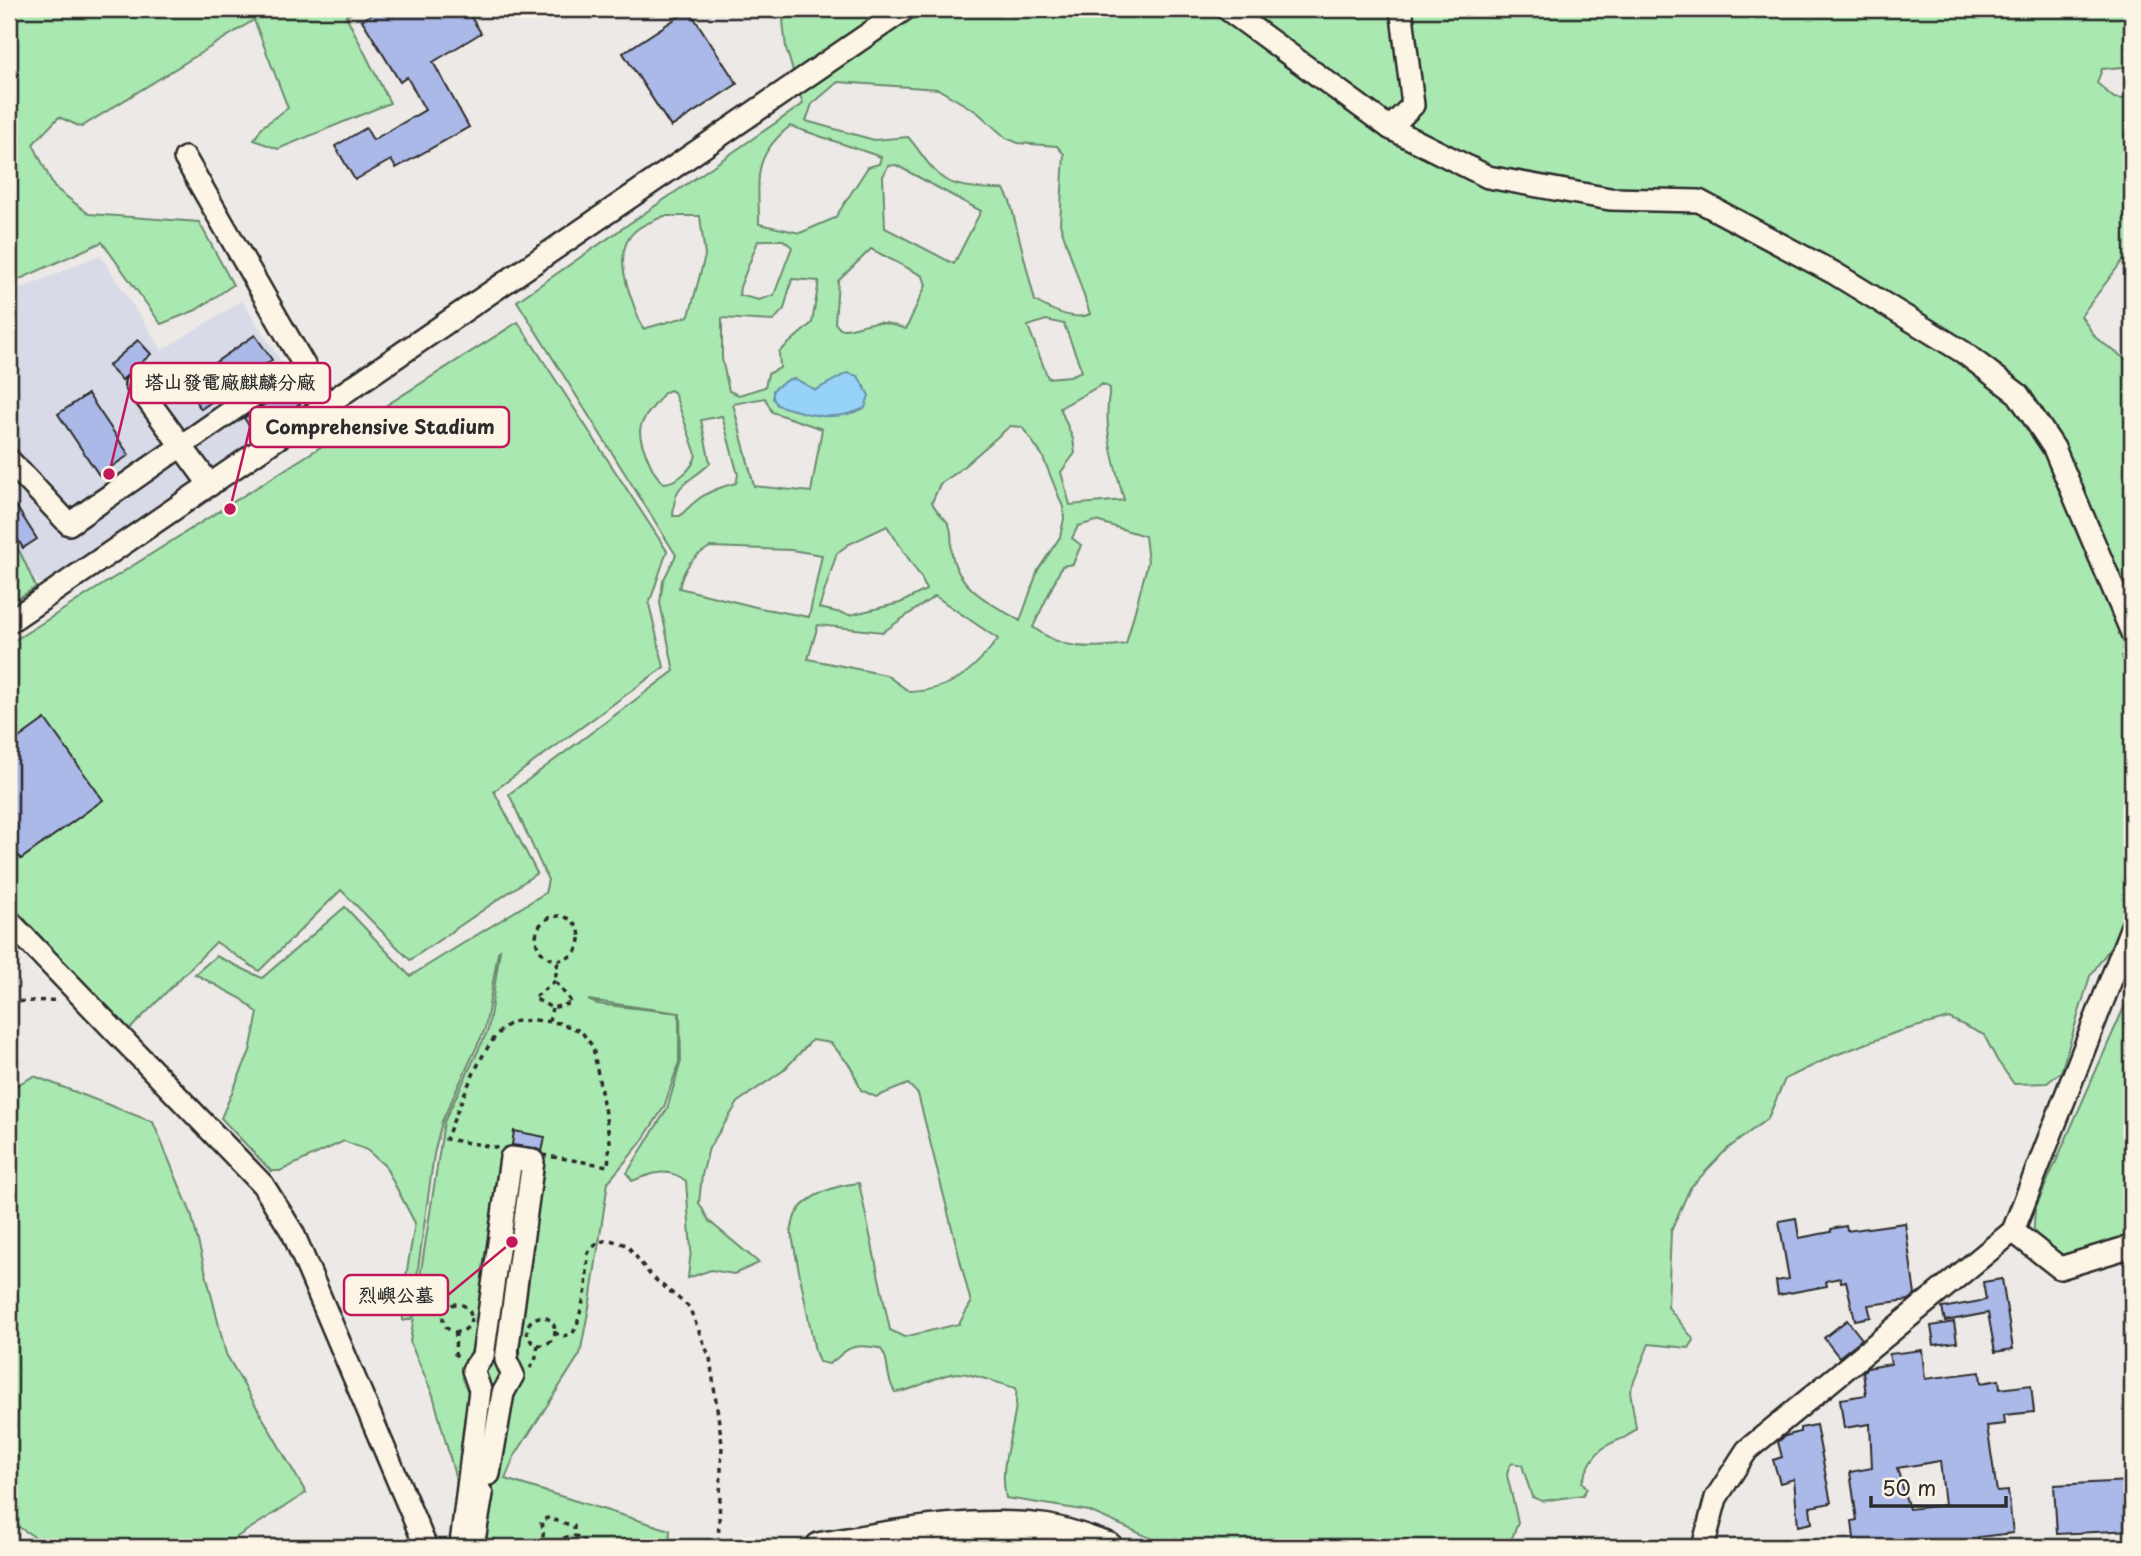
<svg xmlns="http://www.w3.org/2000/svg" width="2141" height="1556" font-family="'Playpen Sans','LXGW WenKai TC',sans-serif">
  <rect width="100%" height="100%" fill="#ece9e6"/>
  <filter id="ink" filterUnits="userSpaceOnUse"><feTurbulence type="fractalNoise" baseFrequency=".0143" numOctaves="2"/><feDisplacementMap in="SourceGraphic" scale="14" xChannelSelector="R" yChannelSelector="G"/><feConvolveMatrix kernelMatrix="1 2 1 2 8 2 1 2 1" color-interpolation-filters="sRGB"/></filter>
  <g filter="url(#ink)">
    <path fill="#d8dbe7" d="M100,255L162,350L242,301L310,406L41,587L9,542V294Z"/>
    <g fill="#a9e9b1" stroke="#6a8a6e" stroke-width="2" fill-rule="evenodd">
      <path d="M9,9H359L346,16L390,103L278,149L254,140L262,127L288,108L254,20L81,127L59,117L33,144L54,187L89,214L199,222L233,285L196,310L161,324L102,242L9,284Z"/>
      <path d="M791,9H2132V66L2102,69L2097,83L2114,98L2132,100V262L2123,260L2081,316L2096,338L2132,364V648L2122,656L2132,679V901L2110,948L2090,976L2061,1072L2047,1083L2014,1084L1997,1060L1984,1035L1949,1018L1897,1032L1833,1056L1785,1079L1768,1118L1726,1150L1690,1188L1671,1231L1668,1307L1694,1340L1689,1348L1649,1344L1630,1391L1636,1428C1623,1442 1621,1437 1608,1445C1593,1454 1588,1467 1582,1482L1587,1488L1583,1495L1542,1501L1532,1497L1522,1465L1513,1463L1509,1466L1507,1475L1518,1522L1512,1538L1491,1547H1171L1089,1511L1006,1498C997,1458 1019,1427 1016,1388C1000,1384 972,1373 957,1373C934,1375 914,1392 895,1392C884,1375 891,1360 880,1348C871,1347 858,1344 849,1349C842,1352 836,1360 829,1364L819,1362L815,1351L791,1231C793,1226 793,1219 796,1214C807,1194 838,1185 859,1183L890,1330L904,1337L959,1324L971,1303L918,1094L908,1084L876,1097L861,1090L851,1067L831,1043L812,1040L784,1070L739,1101L709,1148L702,1175L699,1203L709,1221L759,1263L734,1274L711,1270L688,1278L691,1250L686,1181C668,1167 652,1173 632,1181L627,1173L667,1109L681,1061L680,1013L588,1000L597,1004L679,1013V1062L664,1107L640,1144L608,1182L590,1302L580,1354L514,1457L505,1479L670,1530L669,1547H450L458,1487L433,1395L410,1342L444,1122L488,1030L500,950L498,952L485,1029L442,1121L434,1154L411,1319L403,1321V1294L415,1223L385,1166L367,1150L344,1141L280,1171H271L221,1118L250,1051L258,1013L242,999L195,974L216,956L262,978L345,907L410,976L545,893L548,880L509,794L674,671L660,603L663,581L676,555L517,301L803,104L786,48L783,21ZM838,82L938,89L977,112L1006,138L1018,143L1057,146L1064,154L1060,224L1090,314C1074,322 1049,309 1035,301L1010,201L1004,189C989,189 957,188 944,179C929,169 920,150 908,137L874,140L806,121L812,104ZM790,126L881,157L879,164L868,167L835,218L800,233L759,224C759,178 751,158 790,126ZM896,165L981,211L954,264L885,228L883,176L888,166ZM664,216H700L705,256L689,316L643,329C633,302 606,250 639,228C646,223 656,220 664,216ZM764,240H783L792,247L774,295L759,300L739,295L740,287L758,241ZM871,249L923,276L926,285L906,329C895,326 884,321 873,323C861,324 853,330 840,329L835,323L838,281ZM792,279L819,281L812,323L779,352L780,368L768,374L765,387L739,395L729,391L722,359V318L773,321L784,309ZM1046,320L1064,324L1082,371L1070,376L1048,378L1028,326ZM1103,384L1110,388C1102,428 1114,462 1124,500L1070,505L1061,472L1075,453L1073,439L1060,408ZM670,390L674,392L696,454C694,468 678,482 664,483C656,477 653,470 649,461C631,423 642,423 664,393ZM765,398L772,412L822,429L811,492L754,486L733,404ZM722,416L738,475L736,483C709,490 699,496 680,516H673C674,479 690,484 710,463L701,420ZM1010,426L1022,427L1042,455L1063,507L1064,519L1060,537L1038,570L1020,621C993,604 959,590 952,555C950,545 954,533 948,523C943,515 937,514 932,502L940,484L956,473ZM1096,521L1145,536L1148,562L1126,644C1090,649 1061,650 1033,627L1062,566L1073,564L1081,545L1072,538L1078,526ZM887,526L922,579L926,590L900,603L850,615L819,608L837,553L849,544ZM710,547L791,550L822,555L809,617L760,608L679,588C684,567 692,557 710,547ZM935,596L998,639C973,671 952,690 910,692L886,675L808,659L818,625L883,632Z"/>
      <path d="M518,322L667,551L649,604L664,667L494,791L537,873L410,960L341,890L259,971L216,942L127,1032L9,902V644Z"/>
      <path d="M9,535L21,554L36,587L9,604Z"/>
      <path d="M2132,998V1248L2054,1261L2033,1240L2035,1209L2125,1005Z"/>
      <path d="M34,1076L153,1122L191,1213L226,1354L306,1493L221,1547H51L9,1521V1089Z"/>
      <path d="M343,1541L442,1547H314L322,1542Z"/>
    </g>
    <path fill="#97d3f8" stroke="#6c90a6" stroke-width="2" d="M847,373L858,376L869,395L865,408C832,423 810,415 777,405L773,398V390C798,371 793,380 816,390Z"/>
    <g fill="#abb9e9" stroke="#2b2b2b" stroke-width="2" fill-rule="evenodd">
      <path d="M381,9H466L481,33L433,62L469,127L396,168L391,160L355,180L335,146L366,128L373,140L425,110L407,77L400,82L362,20Z"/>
      <path d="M689,10L737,84L671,127L623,53Z"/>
      <path d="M255,335L272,360L201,409L184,384Z"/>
      <path d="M138,340L151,354L122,380L108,366Z"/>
      <path d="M289,388L300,404L255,434L244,418Z"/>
      <path d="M88,394L129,455L99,475L58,414Z"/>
      <path d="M9,495L37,539L23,548L9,525Z"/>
      <path d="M45,719L103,800L21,859L9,842V745Z"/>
      <path d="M514,1131L545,1137L542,1152L535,1148L512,1145Z"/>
      <path d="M1796,1218L1799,1238L1831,1232V1229L1846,1226L1847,1231L1905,1223L1915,1295L1909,1300L1868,1305L1871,1317L1855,1320L1846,1281L1841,1282L1840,1278L1826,1281L1827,1286L1778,1295L1776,1281L1789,1279L1779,1221Z"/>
      <path d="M2002,1279L2013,1349L1995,1352L1988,1313L1945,1321L1942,1308L1986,1300L1983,1282Z"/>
      <path d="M1847,1320L1862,1339L1839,1357L1824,1338Z"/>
      <path d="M1954,1322L1957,1342L1934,1345L1931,1326Z"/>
      <path d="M1922,1350L1925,1379L1980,1372L1981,1383L1999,1380L2000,1389L2031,1385L2034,1412L2004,1415L2005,1424L1987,1426L1997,1492L2008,1491L2013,1533L1978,1537L1979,1542L1950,1545V1543L1916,1547H1855L1852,1521L1857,1520L1850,1472L1872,1468L1870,1424L1844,1428L1840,1399L1866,1395L1863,1372L1867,1368L1891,1364L1889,1354ZM1940,1461L1945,1505L1909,1509L1897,1468Z"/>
      <path d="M1816,1425L1831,1503L1810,1507L1812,1523L1798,1526L1794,1479L1780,1483L1773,1460L1782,1457L1778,1442L1785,1436L1800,1432V1428Z"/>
      <path d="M2129,1481L2132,1530L2057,1534L2054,1485Z"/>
    </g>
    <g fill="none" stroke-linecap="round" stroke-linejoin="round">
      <g stroke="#2b2b2b" stroke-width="26">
        <g id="minor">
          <path d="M1227,9L1390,128L1488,177L1610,199L1699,201L1834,273L1963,352L2018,394L2054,448L2132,633"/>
          <path d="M1390,128L1413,105L1402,15L1399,9"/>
          <path d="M185,158L327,405"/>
          <path d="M136,384L210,485"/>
          <path d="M9,460L69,524L273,382"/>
          <path d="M9,622L905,9"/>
          <path d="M9,921L263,1185L293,1233L426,1547"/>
          <path d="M511,1158L533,1161L506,1360L513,1375L503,1393L489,1474L482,1473L476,1493L482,1494L473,1546L461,1544L480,1390L473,1370L483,1356Z"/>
          <path d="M2013,1231L2060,1268L2132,1246"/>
          <path d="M1703,1547L1716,1498L1747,1450L2013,1231L2132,926"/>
        </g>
      </g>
      <g stroke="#2b2b2b" stroke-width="33">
        <path id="major" d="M820,1547C895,1535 969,1519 1046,1529C1066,1532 1088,1541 1108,1547"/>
      </g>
      <g stroke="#2b2b2b" stroke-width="3.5" stroke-dasharray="5 5" stroke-linecap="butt">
        <circle cx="558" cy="938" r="22"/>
        <path d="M555,981L534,998L552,1008L572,1003L555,981L558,960"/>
        <path d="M9,1002L57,1000"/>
        <path d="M535,1020L559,1023L581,1031L593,1047L610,1141L608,1166L446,1139C458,1111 485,1032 513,1022C519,1020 529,1021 535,1020Z"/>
        <path d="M549,1022L552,1008"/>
        <circle cx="457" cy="1318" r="14"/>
        <circle cx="541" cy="1331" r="14"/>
        <path d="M456,1332L455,1354L460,1360"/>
        <path d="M554,1333L564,1336L573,1333L577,1325L586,1290L588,1253L598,1242L610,1240L627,1245L651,1276L689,1307L710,1358L722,1444L718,1547"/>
        <path d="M530,1368L535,1362L538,1345"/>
        <path d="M517,1547L524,1543L529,1547"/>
        <path d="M541,1547L544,1530L541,1523L543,1520L547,1518L574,1526V1536"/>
        <path d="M559,1547L564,1538C574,1534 583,1536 587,1547"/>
      </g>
      <use href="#minor" stroke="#fcf5e5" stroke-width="21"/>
      <use href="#major" stroke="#fcf5e5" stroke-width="28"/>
    </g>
  </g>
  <path fill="none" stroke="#c2185b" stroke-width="2.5" d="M109 474L131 383M230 509L250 427M512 1242L448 1295"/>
  <g fill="#c2185b" stroke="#fcf5e5" stroke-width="2.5">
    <circle cx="109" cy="474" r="7"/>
    <circle cx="230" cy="509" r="7"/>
    <circle cx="512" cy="1242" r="7"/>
  </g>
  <g fill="#fcf5e5" stroke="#c2185b" stroke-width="2.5">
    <rect x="131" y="363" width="199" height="40" rx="7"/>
    <rect x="250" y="407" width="259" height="40" rx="7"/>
    <rect x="344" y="1275" width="104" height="40" rx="7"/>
  </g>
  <g font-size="19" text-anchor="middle" font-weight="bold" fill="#2b2b2b">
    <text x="230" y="389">塔山發電廠麒麟分廠</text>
    <text x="380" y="434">Comprehensive Stadium</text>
    <text x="396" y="1302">烈嶼公墓</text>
  </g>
  <rect width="2141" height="1556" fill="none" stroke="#fcf5e5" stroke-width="35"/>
  <rect x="18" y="18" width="2106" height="1521" fill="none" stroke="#2b2b2b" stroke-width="2.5" filter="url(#ink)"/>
  <path d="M1871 1496v10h135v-10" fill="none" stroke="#2b2b2b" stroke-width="3.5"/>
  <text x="1882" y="1496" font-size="21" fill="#2b2b2b" stroke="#fcf5e5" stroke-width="5" paint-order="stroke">50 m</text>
</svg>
